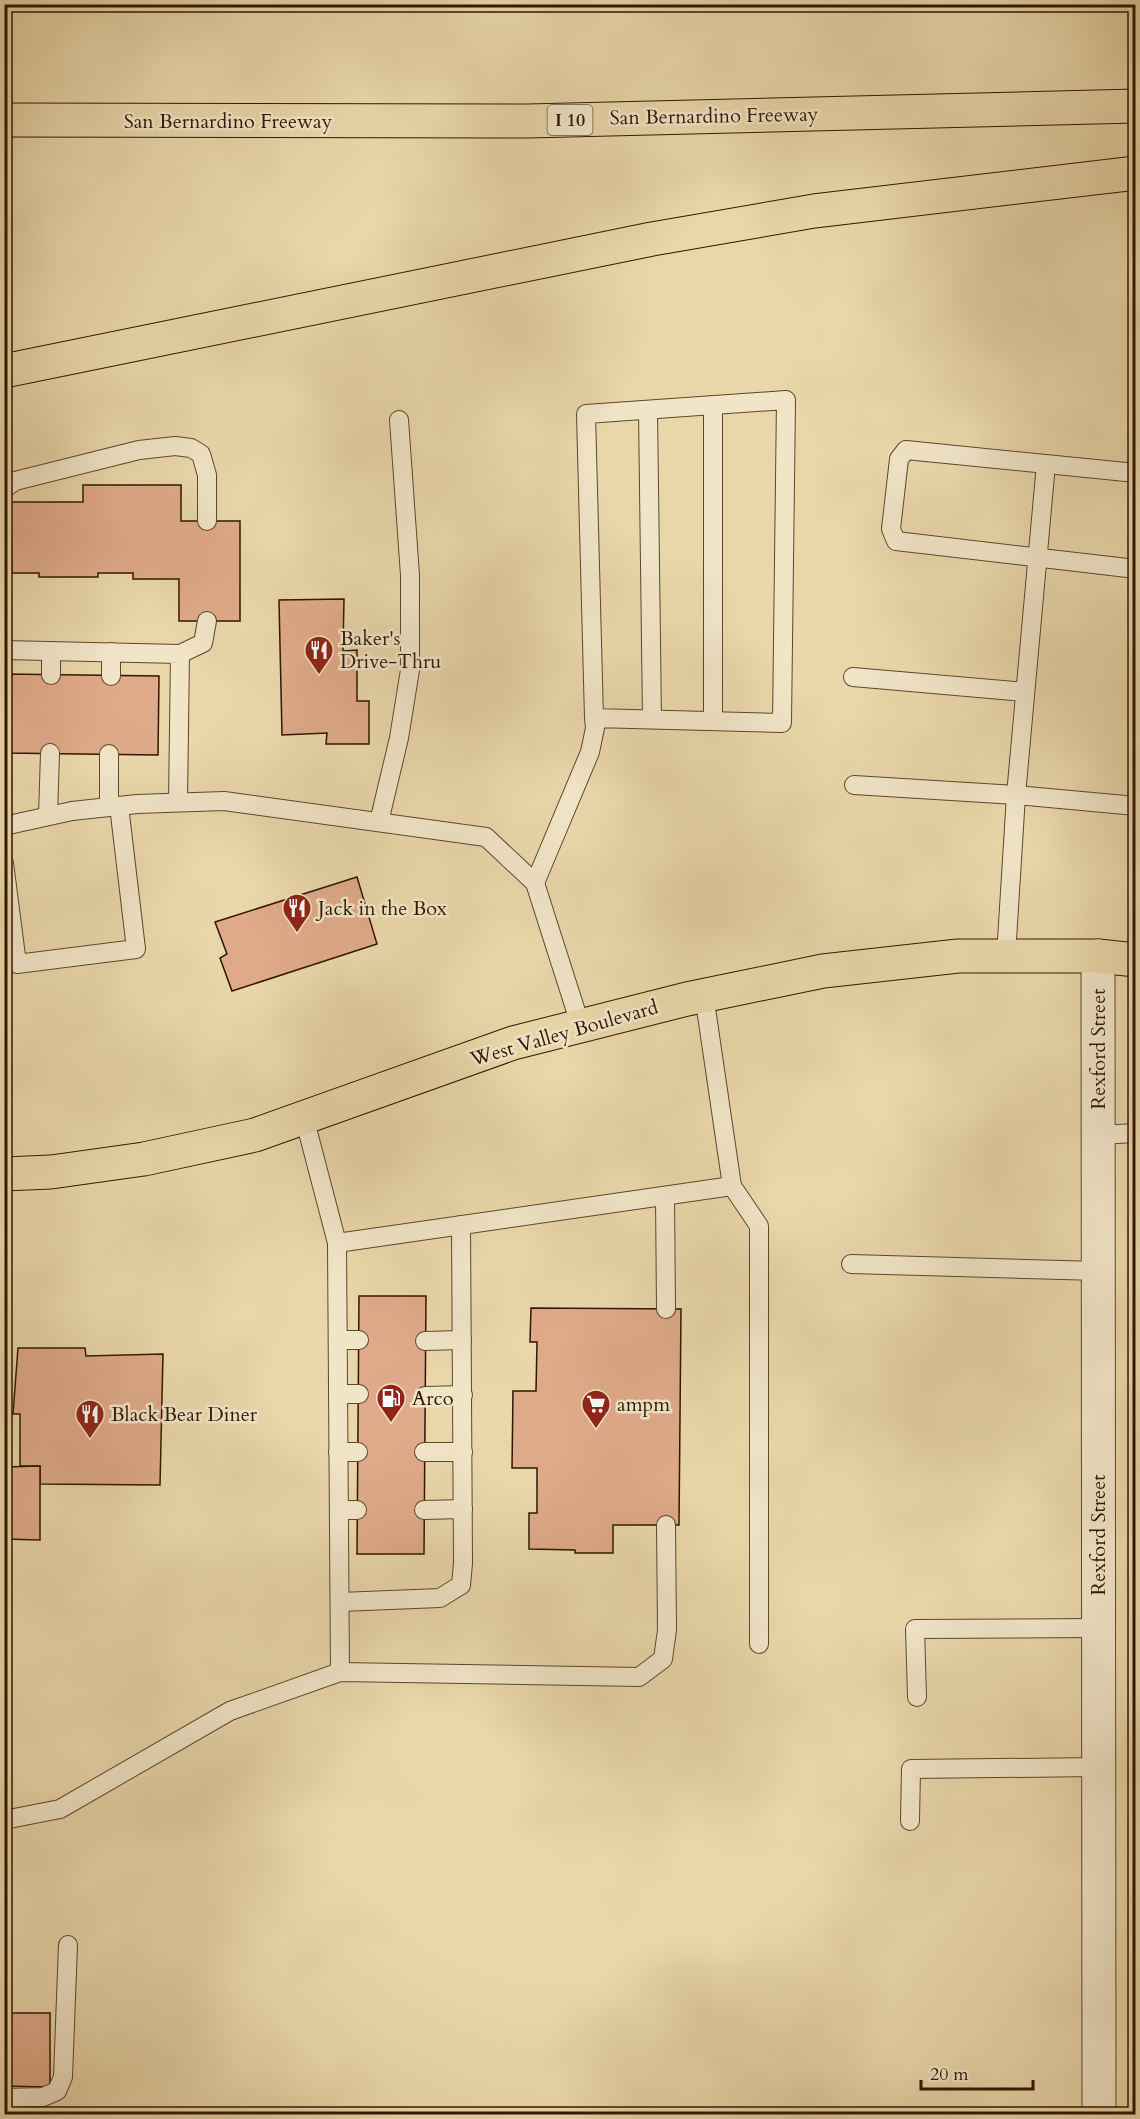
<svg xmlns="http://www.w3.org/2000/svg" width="1140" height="2119" font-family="Cardo,serif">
  <rect width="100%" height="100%" fill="#e9d7aa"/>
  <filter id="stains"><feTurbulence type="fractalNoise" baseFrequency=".00333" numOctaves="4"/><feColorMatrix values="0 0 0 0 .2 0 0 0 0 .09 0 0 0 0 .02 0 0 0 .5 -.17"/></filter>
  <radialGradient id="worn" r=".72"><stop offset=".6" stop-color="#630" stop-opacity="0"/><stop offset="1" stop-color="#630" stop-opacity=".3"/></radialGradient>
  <g fill="#dfaa89" stroke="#301602" stroke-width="1.5">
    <path d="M83,485H181V521H240V621H179V579H133V573H98V577H39V573H12L11,502H83Z"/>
    <path d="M344,599L343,651L357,650V701H369V744H326L327,733L282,735L279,600Z"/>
    <path d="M4,674L159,676L158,755L4,753Z"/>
    <path d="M357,877L377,944L232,991L220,958L227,954L215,922Z"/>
    <path d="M359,1296H426L424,1554H357Z"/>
    <path d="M531,1308L681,1309L679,1525H613V1553H575V1550L529,1549V1513H537V1468H512L513,1391H536L537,1342H530Z"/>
    <path d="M18,1348H85L86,1356L163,1354L160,1485L40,1484V1466H20V1414H13Z"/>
    <path d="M40,1466V1540L4,1539V1467Z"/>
    <path d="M4,2013H50V2087L4,2086Z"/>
  </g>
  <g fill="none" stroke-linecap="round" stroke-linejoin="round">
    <g stroke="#5e462c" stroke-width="20">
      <g id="service">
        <path d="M648,410L652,719"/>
        <path d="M1136,473L906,450L899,459L891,529L896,541L1136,569"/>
        <path d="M4,489L15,481L139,450L175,446L191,448L201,454L207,475V521"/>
        <path d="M4,650L180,654L178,802"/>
        <path d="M180,654L203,643L207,621"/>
        <path d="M51,675V651"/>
        <path d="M111,676V652"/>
        <path d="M853,677L1025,692"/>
        <path d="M713,721V405"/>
        <path d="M854,785L1016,795L1046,464"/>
        <path d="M109,807V754"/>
        <path d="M48,816L50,753"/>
        <path d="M379,822L399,738L410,670V575L399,420"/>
        <path d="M4,826L72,811L137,804L224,801L486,837L535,883L581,1027"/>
        <path d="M4,863L17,964L136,949L119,806"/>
        <path d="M535,883L590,752L595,728L594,718L586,414L786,400L782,723L594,718"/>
        <path d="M1006,956L1016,795L1136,806"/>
        <path d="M704,995L732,1186L759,1226V1644"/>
        <path d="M304,1117L337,1243L340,1672"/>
        <path d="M1098,1135L1136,1133"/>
        <path d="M665,1196L666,1309"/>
        <path d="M337,1243L732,1186"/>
        <path d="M851,1264L1098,1271"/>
        <path d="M338,1340H359"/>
        <path d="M425,1341L462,1340"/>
        <path d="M338,1394H359"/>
        <path d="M425,1396L463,1395"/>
        <path d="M338,1452H358"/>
        <path d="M424,1452H463"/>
        <path d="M339,1510H357"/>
        <path d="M424,1510L463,1509"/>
        <path d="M340,1602L440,1598L461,1585L463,1563L461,1225"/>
        <path d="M917,1697L915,1629L1098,1628"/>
        <path d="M4,1820L60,1809L230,1711L340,1672L639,1677L663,1659L667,1630L666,1525"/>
        <path d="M910,1821L911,1769L1098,1767"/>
        <path d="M4,2098L43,2097L57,2091L63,2077L68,1945"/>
      </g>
    </g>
    <g stroke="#5e462c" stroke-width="35">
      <path id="minor" d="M1098,956L1099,2114"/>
    </g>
    <g stroke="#301602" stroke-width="35">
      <path id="primary" d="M4,1174L51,1172L144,1159L255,1135L513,1043L687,999L823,971L958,956H1098L1136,960"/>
    </g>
    <g stroke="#301602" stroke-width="35">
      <g id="motorway">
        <path d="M4,120L528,121L1136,106"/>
        <path d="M4,371L652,239L814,211L1136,173"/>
      </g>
    </g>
    <use href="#service" stroke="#f1e5c8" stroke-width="18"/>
    <use href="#minor" stroke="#f1e5c8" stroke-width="33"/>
    <use href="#primary" stroke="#e9d7aa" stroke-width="33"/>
    <use href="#motorway" stroke="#e9d7aa" stroke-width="33"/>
  </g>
  <defs>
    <g id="restaurant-pin" transform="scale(1.5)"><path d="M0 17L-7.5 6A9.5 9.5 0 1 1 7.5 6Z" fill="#8f2418" stroke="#f1e5c8"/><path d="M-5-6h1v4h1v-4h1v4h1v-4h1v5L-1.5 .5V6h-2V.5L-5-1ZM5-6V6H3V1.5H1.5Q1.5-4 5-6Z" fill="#fff"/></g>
    <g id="fuel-pin" transform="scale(1.5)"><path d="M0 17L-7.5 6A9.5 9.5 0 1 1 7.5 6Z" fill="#8f2418" stroke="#f1e5c8"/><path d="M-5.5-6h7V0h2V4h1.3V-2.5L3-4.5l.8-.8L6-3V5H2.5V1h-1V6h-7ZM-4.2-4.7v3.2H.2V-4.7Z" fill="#fff"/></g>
    <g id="supermarket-pin" transform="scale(1.5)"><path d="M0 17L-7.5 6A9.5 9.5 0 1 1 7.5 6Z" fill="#8f2418" stroke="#f1e5c8"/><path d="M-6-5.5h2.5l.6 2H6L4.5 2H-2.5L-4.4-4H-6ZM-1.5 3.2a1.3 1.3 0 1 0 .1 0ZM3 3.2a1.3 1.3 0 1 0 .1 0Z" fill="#fff"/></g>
  </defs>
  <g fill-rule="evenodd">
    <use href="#restaurant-pin" x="319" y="650"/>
    <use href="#restaurant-pin" x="297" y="908"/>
    <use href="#fuel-pin" x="391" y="1398"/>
    <use href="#supermarket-pin" x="596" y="1404"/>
    <use href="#restaurant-pin" x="90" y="1414"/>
  </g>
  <g text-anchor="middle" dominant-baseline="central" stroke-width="5" stroke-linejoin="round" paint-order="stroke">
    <rect fill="#f1e5c8" stroke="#6a543d" stroke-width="1.5" x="547.5" y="105" width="45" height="30" rx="4.5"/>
    <g font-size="18" font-weight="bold" fill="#301602">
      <text x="570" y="120">I 10</text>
    </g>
    <g font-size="20" fill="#301602" stroke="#f1e5c8">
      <text transform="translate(714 116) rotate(-1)">San Bernardino Freeway</text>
      <text x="228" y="121">San Bernardino Freeway</text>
      <text transform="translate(564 1033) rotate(-16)">West Valley Boulevard</text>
      <text transform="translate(1098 1049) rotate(-90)">Rexford Street</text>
      <text transform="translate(1098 1535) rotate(-90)">Rexford Street</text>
    </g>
    <g font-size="20" fill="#301602" stroke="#f1e5c8" text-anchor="start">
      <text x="340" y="638">Baker's<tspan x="340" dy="23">Drive-Thru</tspan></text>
      <text x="318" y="908">Jack in the Box</text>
      <text x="412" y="1398">Arco</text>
      <text x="617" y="1404">ampm</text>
      <text x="111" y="1414">Black Bear Diner</text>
    </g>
  </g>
  <rect width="1140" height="2119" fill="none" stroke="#e9d7aa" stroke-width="24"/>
  <rect x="6" y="6" width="1128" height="2107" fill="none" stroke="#301602" stroke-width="3"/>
  <rect x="12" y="12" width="1116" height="2095" fill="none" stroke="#301602" stroke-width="1.5"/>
  <path d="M921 2080v9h112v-9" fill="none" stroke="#301602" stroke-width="3"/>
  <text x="930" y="2080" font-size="18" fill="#301602" stroke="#f1e5c8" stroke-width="4.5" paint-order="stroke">20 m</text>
  <rect width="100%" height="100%" filter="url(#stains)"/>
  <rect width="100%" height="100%" fill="url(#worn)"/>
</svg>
